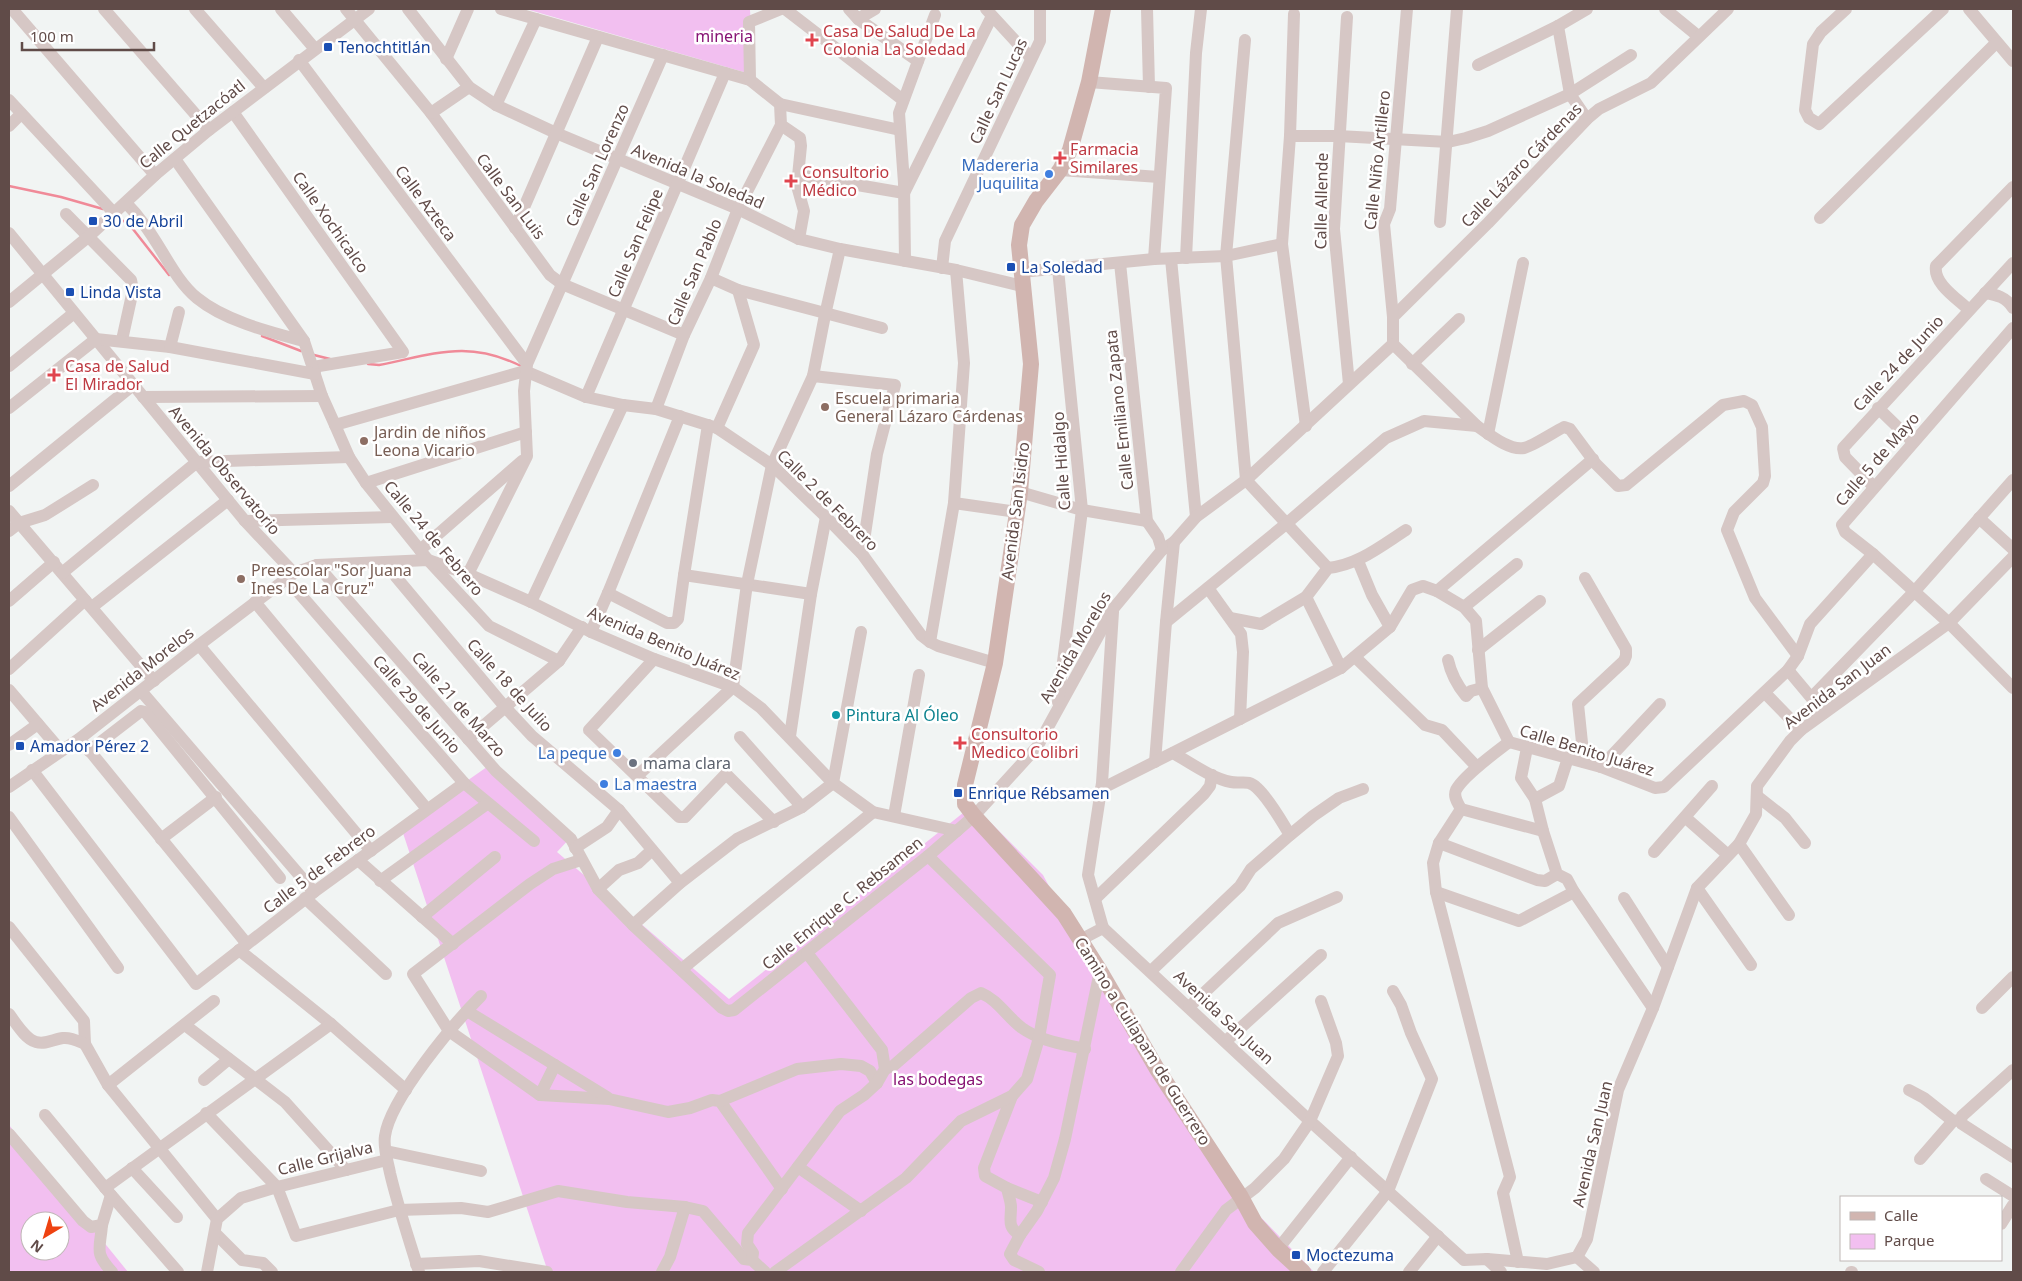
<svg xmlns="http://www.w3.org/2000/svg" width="2022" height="1281" font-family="'Noto Sans',sans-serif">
  <rect width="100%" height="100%" fill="#f1f4f3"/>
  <g fill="#f2bff0" fill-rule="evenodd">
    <path d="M526,9H752L750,10L754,75Z"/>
    <path d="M494,762L572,836L557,852L729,999L973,805L1043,875L1064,914L1241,1197L1314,1272H548L401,827Z"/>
    <path d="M9,1125L128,1272H9ZM30,1221H60V1251H30Z"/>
  </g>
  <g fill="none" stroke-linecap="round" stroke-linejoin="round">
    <g stroke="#f08a98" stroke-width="2.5">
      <path d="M9,186L61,197L103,209"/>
      <path d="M116,217L129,224L169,275"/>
      <path d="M262,336L301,351"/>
      <path d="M314,355L330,359"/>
      <path d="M368,364L379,365C435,354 468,339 523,367"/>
    </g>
    <g stroke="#d6c7c5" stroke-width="12">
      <path d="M12,9L155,175"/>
      <path d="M104,9L209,130"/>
      <path d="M195,9L264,88"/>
      <path d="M281,9L315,49"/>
      <path d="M346,9L431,113L550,275L562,284L684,335"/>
      <path d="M408,9L469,87L496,105L556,133L738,209L799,239L840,249L956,270L1022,286"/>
      <path d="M501,9L750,80L780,104L781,125L800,138L801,146L797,186L804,211L799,239"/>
      <path d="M785,9L903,100"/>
      <path d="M849,9L858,19L918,61"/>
      <path d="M986,9L1031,58"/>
      <path d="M1147,9L1149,87"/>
      <path d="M1665,9L1698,36"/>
      <path d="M1846,9L1821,32L1813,44L1805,110L1809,118L1819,124L1943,9"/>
      <path d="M1969,9L2013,61"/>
      <path d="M1294,14L1290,136L1282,244L1306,426"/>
      <path d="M1347,17L1334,229L1349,384"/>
      <path d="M858,19L875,9"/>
      <path d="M1558,26L1570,94L1587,119"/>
      <path d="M1245,40L1226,256L1246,480L1328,568"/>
      <path d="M446,59L468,9"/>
      <path d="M299,60L527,364"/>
      <path d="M1478,65L1558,26L1587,9"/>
      <path d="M750,80L749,22L781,9"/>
      <path d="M1089,82L1166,88L1154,259"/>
      <path d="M9,100L114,213"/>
      <path d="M780,104L900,130"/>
      <path d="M496,105L536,19"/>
      <path d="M233,112L403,352L313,367"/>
      <path d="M431,113L469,87"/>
      <path d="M9,126L21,114"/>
      <path d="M1290,136H1338L1448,142L1466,138L1488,131L1570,94L1631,55"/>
      <path d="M175,159L304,341L322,396L335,425L349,457L366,483L428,560L489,626L559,661"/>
      <path d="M1060,170L1159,177"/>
      <path d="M799,175L904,193L992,16"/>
      <path d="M126,203C132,209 138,216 143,223C162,247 174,279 197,298C225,321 270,332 304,341"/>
      <path d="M66,214L131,280L133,290L122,340"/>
      <path d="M1820,218L1996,43"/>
      <path d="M1440,222L1457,9"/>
      <path d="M515,228L598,37"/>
      <path d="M9,233L245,521L294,573"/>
      <path d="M1186,258L1196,53L1201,9"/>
      <path d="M1171,259L1196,517"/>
      <path d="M905,261L904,183L899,113L935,15"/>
      <path d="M1120,263L1147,521L1158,537L1162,550"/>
      <path d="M942,268L945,241L1040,41V9"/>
      <path d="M1021,272L1154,259L1226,256L1282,244"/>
      <path d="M711,278L738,290L882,328"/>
      <path d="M1985,293C1997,295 2006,297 2013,308"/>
      <path d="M9,302L88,237L155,175L209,130L369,9"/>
      <path d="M1969,310C1958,299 1933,284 1936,266L2013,187"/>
      <path d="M1393,317L1488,223L1587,119L1599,109L1651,83L1728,9"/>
      <path d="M2013,328L1842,525L1845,532L1873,554L1949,623L2013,688"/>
      <path d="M96,339L170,347L315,374"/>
      <path d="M1393,344L1477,426C1489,434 1509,451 1524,448C1533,446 1554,432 1564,427L1570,429L1596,464L1618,486L1626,485L1723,405L1744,401L1752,405L1762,427L1765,476L1763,483L1734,512L1727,530L1755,598L1798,656"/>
      <path d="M1393,344V317L1384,224L1390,209L1407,9"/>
      <path d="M170,347L179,312"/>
      <path d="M1412,364L1459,319"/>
      <path d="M9,366L74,313"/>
      <path d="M525,371L586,397L623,405L656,409L717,428L772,465L826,517L862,554L921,635L930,642L938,646L995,663"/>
      <path d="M813,376L895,385L877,454L862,554"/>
      <path d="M143,397L322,396"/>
      <path d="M586,397L725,73"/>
      <path d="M9,408L96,339"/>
      <path d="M1878,408L1913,442"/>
      <path d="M656,409L684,335L711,278L738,209L781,125"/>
      <path d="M335,425L525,371"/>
      <path d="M717,428L754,345L738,290"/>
      <path d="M1488,434L1523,263"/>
      <path d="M366,483L526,432"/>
      <path d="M9,486L133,385"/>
      <path d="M1874,487L1845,457L1843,448L2013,263"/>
      <path d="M1020,492L1082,510L1147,521"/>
      <path d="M954,503L1017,512"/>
      <path d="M9,511L154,681"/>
      <path d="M1979,518L2013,549"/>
      <path d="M245,521L393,517"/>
      <path d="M9,531L19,523L45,515L93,485"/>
      <path d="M420,550L522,461"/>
      <path d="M1358,561L1372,595L1390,627"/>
      <path d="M390,563L396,577L505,707L532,736L619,810L680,883"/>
      <path d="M317,565L496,771L571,839L598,889L633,925L722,1008L728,1011L734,1010L928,856L974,816L1037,747L1113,609L1162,550L1174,542L1196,517L1246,480L1393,344"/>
      <path d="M62,573L197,462L349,457"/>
      <path d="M468,574L527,456L524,391L527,364L663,55"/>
      <path d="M684,575L811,594"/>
      <path d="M286,578L464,783L534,841"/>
      <path d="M1208,588L1241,634L1243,652L1240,719"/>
      <path d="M1437,591L1593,459"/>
      <path d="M608,593L667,623H674L678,619L684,575L708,425"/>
      <path d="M1306,597L1341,668"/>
      <path d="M9,601L54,562"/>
      <path d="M255,602L427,809"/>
      <path d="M531,602L623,405"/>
      <path d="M92,607L228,500"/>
      <path d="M1464,607L1517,564"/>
      <path d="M1230,618L1261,624L1306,597L1328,568C1358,565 1381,546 1406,530"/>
      <path d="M1166,622L1286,524L1386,438L1424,421L1477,426"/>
      <path d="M591,632L608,593L680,416"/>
      <path d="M930,642L954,503L964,363L956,270"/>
      <path d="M199,645L371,851"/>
      <path d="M1478,650L1540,601"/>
      <path d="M1355,657L1425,725L1442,730L1477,767"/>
      <path d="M654,659L589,730L679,817H685L726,774L774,822"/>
      <path d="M1448,660C1451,674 1457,685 1466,696L1471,691L1482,688"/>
      <path d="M9,669L85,600"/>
      <path d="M1788,670L1824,713"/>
      <path d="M9,690L61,751"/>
      <path d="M141,691L314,892"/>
      <path d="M1765,693L1801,730"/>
      <path d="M1812,697L1914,592L2013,480"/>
      <path d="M1058,702L1082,510L1058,269"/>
      <path d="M790,736L811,594L826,517"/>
      <path d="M740,737L802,807"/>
      <path d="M468,739L559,661L582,627"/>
      <path d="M9,745L38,724"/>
      <path d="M85,745L247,944"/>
      <path d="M1527,748L1521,778L1535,799L1543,831L1557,874L1567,879L1574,892L1653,1008"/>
      <path d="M89,751L141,711L145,712L280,878"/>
      <path d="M1173,753C1191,763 1211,778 1231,782C1242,784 1248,779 1257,788C1270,800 1280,819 1290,835"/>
      <path d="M1155,762L1166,622L1174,542"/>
      <path d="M1584,762L1578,704L1624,661L1626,656V649L1585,578"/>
      <path d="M1601,767L1660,704"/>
      <path d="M32,770L196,984L314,892L464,783"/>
      <path d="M637,776L733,687L747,584L772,465L813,376L825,315L840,249"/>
      <path d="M9,787L79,739L199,645L294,573L317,565L428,560L468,574L531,602L591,632L654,659L733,687L761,708L833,783L873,812L957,831"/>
      <path d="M1101,789L1341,668L1390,627L1412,590L1423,586L1437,591L1464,607L1476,621L1482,688L1509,742"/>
      <path d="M1757,796L1785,818L1805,843"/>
      <path d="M1535,799L1559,786L1568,758"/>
      <path d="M1461,809L1543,831"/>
      <path d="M894,816L919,675"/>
      <path d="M9,817L118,968"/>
      <path d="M1686,818L1728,855"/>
      <path d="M161,839L216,797"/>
      <path d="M1439,843L1537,880L1545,881L1557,874"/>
      <path d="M1739,844L1789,915"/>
      <path d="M575,848L607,827L619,810"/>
      <path d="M1654,852L1712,786"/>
      <path d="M358,860L453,944"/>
      <path d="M581,860L553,869L530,884L413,974L449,1031L540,1095L609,1099L668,1112L690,1108L712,1100L720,1101L782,1189"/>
      <path d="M380,881L487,804"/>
      <path d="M1697,888L1751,965"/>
      <path d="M598,889L619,870L638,863L652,850"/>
      <path d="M1436,892L1519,921L1574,892"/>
      <path d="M305,898L386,974"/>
      <path d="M1624,898L1668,967"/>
      <path d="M1095,899L1204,794L1210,786L1212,775"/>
      <path d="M422,917L495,857"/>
      <path d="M633,925L680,883L737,839L802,807L833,783L861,632"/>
      <path d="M9,927L84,1021L85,1044L108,1085L217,1219"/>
      <path d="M1103,928L1088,875L1102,783L1113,612"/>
      <path d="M1080,940L1103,928L1310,1121L1464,1260L1487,1259L1547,1264L1577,1257L1587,1239L1618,1090L1653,1008L1697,888L1739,844L1756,814L1757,786L1790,741L1801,730L1949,623L2013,557"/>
      <path d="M239,950L331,1024L406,1090"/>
      <path d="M682,969L873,812"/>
      <path d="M1151,971L1240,886L1251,869L1290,835L1313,816L1339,798L1363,789"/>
      <path d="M1189,1007L1278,923L1337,897"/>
      <path d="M1982,1008L2013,977"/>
      <path d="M467,1011L607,1097"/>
      <path d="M9,1014C16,1023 25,1039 36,1042C46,1045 54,1039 63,1038C71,1037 78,1041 85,1044"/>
      <path d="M185,1025L285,1102L346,1170"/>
      <path d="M1226,1041L1321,955"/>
      <path d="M885,1069L893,1066L971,998L981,993C998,1000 1007,1017 1022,1028C1040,1041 1064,1044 1085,1049"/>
      <path d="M204,1080L229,1059"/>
      <path d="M108,1085L214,1001"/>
      <path d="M1909,1090L1924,1098L1953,1121L1961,1120"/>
      <path d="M540,1095L555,1065"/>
      <path d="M1012,1096L984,1168L985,1176L1007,1188C1008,1194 1011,1201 1011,1207C1011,1221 1007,1227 1020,1235"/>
      <path d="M720,1101L797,1069L841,1064L861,1066L870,1071L877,1083"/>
      <path d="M206,1113L277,1187L296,1236L399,1210L461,1208L488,1212L558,1191L627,1202L685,1207L703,1211L744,1259L752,1260L765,1272"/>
      <path d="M45,1115L111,1195L178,1272"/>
      <path d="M1961,1120L1962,1116L2013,1070"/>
      <path d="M1961,1120L1962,1124L2013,1157"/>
      <path d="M9,1134L83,1221L91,1227L102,1225L111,1195"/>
      <path d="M386,1151L481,1171"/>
      <path d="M1920,1159L1953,1121"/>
      <path d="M798,1167L861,1211"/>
      <path d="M132,1168L177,1217"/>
      <path d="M1986,1179L2013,1196"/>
      <path d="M105,1188L331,1024"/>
      <path d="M1007,1188L1042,1202"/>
      <path d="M2001,1224L2013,1205"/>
      <path d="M102,1225C100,1250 94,1252 112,1272"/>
      <path d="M215,1233L242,1260L263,1263L272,1272"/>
      <path d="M1278,1249L1351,1157"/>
      <path d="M1577,1257L1594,1272"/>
      <path d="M1487,1259L1501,1272"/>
      <path d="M752,1260L753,1253L747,1244L748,1233L840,1111L864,1095L877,1083L885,1069L882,1050L807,953"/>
      <path d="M1518,1262L1503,1193L1510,1177L1436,892L1433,863L1439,843L1461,809C1458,803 1453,797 1456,790C1463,776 1496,752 1509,742L1601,767L1655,788L1664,787L1788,670L1798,656L1810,624L1873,554"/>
      <path d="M416,1264L479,1261L547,1272"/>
      <path d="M207,1272L217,1219L241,1198L277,1187L387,1160"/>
      <path d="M419,1272C409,1239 398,1207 390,1173C388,1162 383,1148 385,1136C390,1099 454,1023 481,996"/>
      <path d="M662,1272L670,1257L685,1207"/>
      <path d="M775,1272L906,1178L961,1121L1012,1096L1027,1079L1039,1038L1050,975L928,856"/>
      <path d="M1039,1272L1014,1260L1010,1254L1020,1235L1037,1211L1054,1178L1065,1139L1100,971"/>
      <path d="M1181,1272L1226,1210L1255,1188L1284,1159L1310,1121L1338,1056L1336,1043L1321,1001"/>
      <path d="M1323,1272L1388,1191L1432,1079L1411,1033L1401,1005L1393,991"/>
      <path d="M1409,1272L1438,1236"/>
      <path d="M1851,1272H1852"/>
    </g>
    <path stroke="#d1b5b0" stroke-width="16" d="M1103,9L1089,82L1070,150L1060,170L1036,201L1022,225L1019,245L1031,364L1020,492L995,663L965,785V804L974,816L1064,914L1100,971L1157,1069L1241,1197L1255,1223L1278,1249L1303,1272"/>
  </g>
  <g fill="#e0444e" stroke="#fff" stroke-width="2">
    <path d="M809.5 32.5h5v5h5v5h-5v5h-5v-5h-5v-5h5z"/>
    <path d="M1057.5 150.5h5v5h5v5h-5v5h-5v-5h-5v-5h5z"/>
    <path d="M788.5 173.5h5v5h5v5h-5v5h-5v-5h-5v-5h5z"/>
    <path d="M51.5 367.5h5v5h5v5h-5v5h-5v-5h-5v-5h5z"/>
    <path d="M957.5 735.5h5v5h5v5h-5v5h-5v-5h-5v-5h5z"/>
  </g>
  <g fill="#1a4fb4" stroke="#fff" stroke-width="2">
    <rect x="323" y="42" width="10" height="10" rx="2.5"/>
    <rect x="88" y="216" width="10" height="10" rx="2.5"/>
    <rect x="1006" y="262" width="10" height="10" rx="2.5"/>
    <rect x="65" y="287" width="10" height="10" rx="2.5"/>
    <rect x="15" y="741" width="10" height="10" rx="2.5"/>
    <rect x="953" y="788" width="10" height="10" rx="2.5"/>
    <rect x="1291" y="1250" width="10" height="10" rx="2.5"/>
  </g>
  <g fill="#3f7fe0" stroke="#fff" stroke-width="2">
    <circle cx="1049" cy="174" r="5"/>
    <circle cx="617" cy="753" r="5"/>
    <circle cx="604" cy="784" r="5"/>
  </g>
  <g fill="#8d6e63" stroke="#fff" stroke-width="2">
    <circle cx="825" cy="407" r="5"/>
    <circle cx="364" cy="441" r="5"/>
    <circle cx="241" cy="579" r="5"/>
  </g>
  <circle fill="#0f9aa8" stroke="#fff" stroke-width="2" cx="836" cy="715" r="5"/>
  <circle fill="#6b7280" stroke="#fff" stroke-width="2" cx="633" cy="763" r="5"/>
  <g text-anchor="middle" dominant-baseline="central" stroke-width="5" stroke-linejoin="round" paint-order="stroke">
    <g font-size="16" fill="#be3a42" stroke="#fff" text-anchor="start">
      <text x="823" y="31">Casa De Salud De La<tspan x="823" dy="18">Colonia La Soledad</tspan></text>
      <text x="1070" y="149">Farmacia<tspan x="1070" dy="18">Similares</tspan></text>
      <text x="802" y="172">Consultorio<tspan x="802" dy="18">Médico</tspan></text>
      <text x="65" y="366">Casa de Salud<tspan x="65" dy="18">El Mirador</tspan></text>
      <text x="971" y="734">Consultorio<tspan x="971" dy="18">Medico Colibri</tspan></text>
    </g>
    <g font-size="16" fill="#871374" stroke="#fff">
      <text x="724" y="36">mineria</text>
      <text x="938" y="1079">las bodegas</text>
    </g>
    <g font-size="16" fill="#164399" stroke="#fff" text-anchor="start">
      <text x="338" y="47">Tenochtitlán</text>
      <text x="103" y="221">30 de Abril</text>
      <text x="1021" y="267">La Soledad</text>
      <text x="80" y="292">Linda Vista</text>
      <text x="30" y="746">Amador Pérez 2</text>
      <text x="968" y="793">Enrique Rébsamen</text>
      <text x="1306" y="1255">Moctezuma</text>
    </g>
    <g font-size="16" fill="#604b48" stroke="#fff">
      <text transform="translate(998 91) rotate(-65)">Calle San Lucas</text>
      <text transform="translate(192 124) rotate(-39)">Calle Quetzacóatl</text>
      <text transform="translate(1377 160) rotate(-84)">Calle Niño Artillero</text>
      <text transform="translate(597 165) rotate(-66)">Calle San Lorenzo</text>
      <text transform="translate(1521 165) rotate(-46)">Calle Lázaro Cárdenas</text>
      <text transform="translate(698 176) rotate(23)">Avenida la Soledad</text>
      <text transform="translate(511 196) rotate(53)">Calle San Luis</text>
      <text transform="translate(1321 201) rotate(-89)">Calle Allende</text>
      <text transform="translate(426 203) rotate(53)">Calle Azteca</text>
      <text transform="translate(331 222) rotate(55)">Calle Xochicalco</text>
      <text transform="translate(635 243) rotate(-67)">Calle San Felipe</text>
      <text transform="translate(694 272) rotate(-67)">Calle San Pablo</text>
      <text transform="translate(1898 363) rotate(-47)">Calle 24 de Junio</text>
      <text transform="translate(1119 410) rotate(-96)">Calle Emiliano Zapata</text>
      <text transform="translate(1877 459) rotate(-49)">Calle 5 de Mayo</text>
      <text transform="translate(1061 461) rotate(-94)">Calle Hidalgo</text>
      <text transform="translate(225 470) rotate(50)">Avenida Observatorio</text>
      <text transform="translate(828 500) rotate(45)">Calle 2 de Febrero</text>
      <text transform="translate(1015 511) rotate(-83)">Avenida San Isidro</text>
      <text transform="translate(434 538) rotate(50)">Calle 24 de Febrero</text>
      <text transform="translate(664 643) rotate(23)">Avenida Benito Juárez</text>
      <text transform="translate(1075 647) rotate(-60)">Avenida Morelos</text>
      <text transform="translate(142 669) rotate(-38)">Avenida Morelos</text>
      <text transform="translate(510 685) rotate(48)">Calle 18 de Julio</text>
      <text transform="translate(1837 686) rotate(-37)">Avenida San Juan</text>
      <text transform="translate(417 704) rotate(49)">Calle 29 de Junio</text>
      <text transform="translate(459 704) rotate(49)">Calle 21 de Marzo</text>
      <text transform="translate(1587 750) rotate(17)">Calle Benito Juárez</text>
      <text transform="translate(319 869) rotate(-37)">Calle 5 de Febrero</text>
      <text transform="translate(842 903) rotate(-39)">Calle Enrique C. Rebsamen</text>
      <text transform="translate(1224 1017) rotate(43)">Avenida San Juan</text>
      <text transform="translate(1143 1041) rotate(58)">Camino a Cuilapam de Guerrero</text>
      <text transform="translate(1592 1144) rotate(-77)">Avenida San Juan</text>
      <text transform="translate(325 1158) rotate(-14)">Calle Grijalva</text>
    </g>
    <g font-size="16" fill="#366cbe" stroke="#fff" text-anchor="end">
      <text x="1039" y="165">Madereria<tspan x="1039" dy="18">Juquilita</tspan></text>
      <text x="607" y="753">La peque</text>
      <text x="614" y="784" text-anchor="start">La maestra</text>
    </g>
    <g font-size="16" fill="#785e54" stroke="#fff" text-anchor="start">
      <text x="835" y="398">Escuela primaria<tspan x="835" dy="18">General Lázaro Cárdenas</tspan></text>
      <text x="374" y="432">Jardin de niños<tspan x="374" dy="18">Leona Vicario</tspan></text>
      <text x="251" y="570">Preescolar "Sor Juana<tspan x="251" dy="18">Ines De La Cruz"</tspan></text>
    </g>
    <g font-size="16" fill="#0d838f" stroke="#fff" text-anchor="start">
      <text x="846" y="715">Pintura Al Óleo</text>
    </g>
    <g font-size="16" fill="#5b616d" stroke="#fff" text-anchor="start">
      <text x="643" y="763">mama clara</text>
    </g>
  </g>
  <rect width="2022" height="1281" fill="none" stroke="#604b48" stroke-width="20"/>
  <rect x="1840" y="1196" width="162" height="65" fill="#ffffff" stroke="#bfb7b6"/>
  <rect x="1850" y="1212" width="25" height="8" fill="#d1b5b0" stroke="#bfb7b6"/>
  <text x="1884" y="1221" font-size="15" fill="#604b48">Calle</text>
  <rect x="1850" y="1234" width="25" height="15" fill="#f2bff0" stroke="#bfb7b6"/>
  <text x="1884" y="1246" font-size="15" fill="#604b48">Parque</text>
  <g transform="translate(45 1236) rotate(218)"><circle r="24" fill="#ffffff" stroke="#bfb7b6"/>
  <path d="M0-4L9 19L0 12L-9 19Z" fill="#ee4211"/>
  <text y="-8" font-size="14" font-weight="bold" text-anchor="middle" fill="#604b48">N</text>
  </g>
  <path d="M22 42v8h132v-8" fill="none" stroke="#604b48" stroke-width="2.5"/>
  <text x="30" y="42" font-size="15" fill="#604b48" stroke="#ffffff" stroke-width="4" paint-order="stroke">100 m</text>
</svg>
